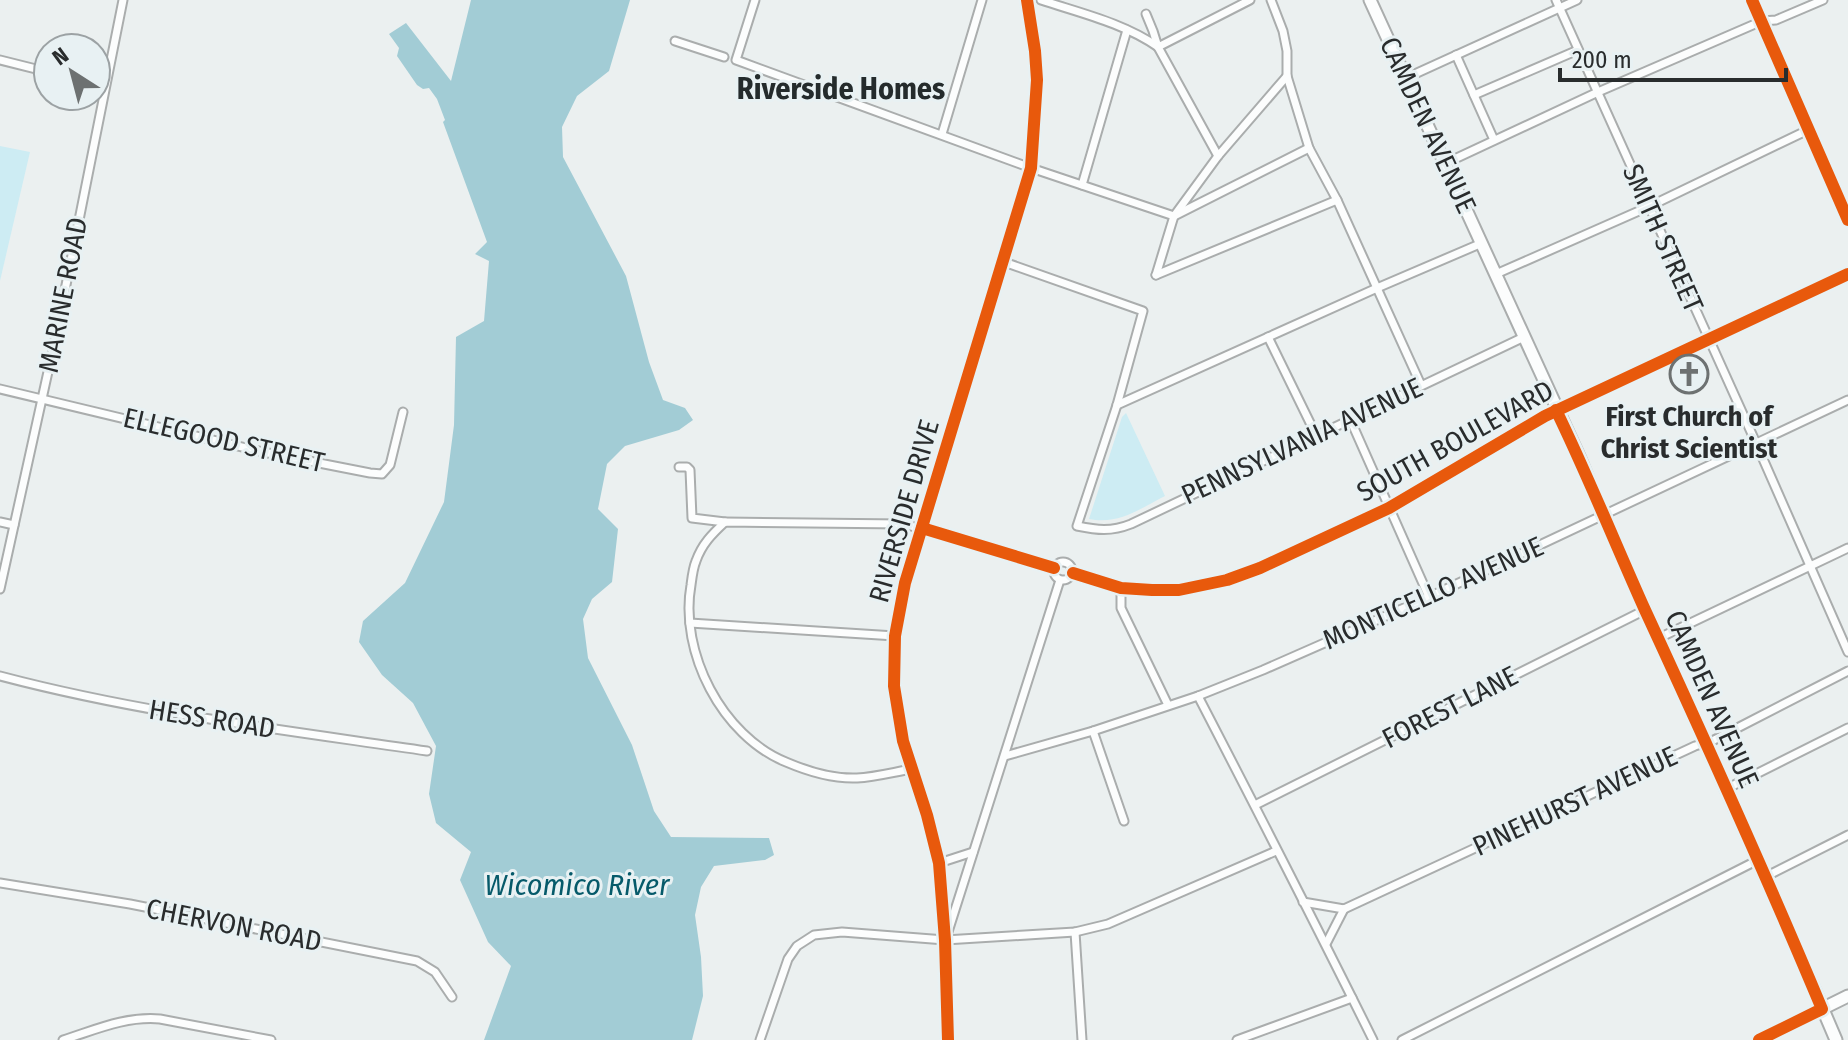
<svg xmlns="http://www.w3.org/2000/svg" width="1848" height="1040" font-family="'Fira Sans Condensed',sans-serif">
  <rect width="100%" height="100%" fill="#ebf0f0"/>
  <g fill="#cdecf3">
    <path d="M0,146L30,152L0,281Z"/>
    <path d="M1126,413L1165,496C1139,509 1119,525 1089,519L1122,417Z"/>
  </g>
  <path fill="#a2ccd5" d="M471,0H630L609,71L577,96L562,127L563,157L626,276L649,362L663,400L685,408L693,420L679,430L625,446L607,464L598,509L618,529L612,582L592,599L583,619L588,658L632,745L654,811L671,837L769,838L774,855L765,860L714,866L701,887L695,915L701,957L703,996L692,1040H484L511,966L488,942L460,880L471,852L436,823L429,794L436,746L413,703L382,675L359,642L363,621L405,583L444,502L454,425L456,337L484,321L489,261L475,254L487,242L443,122L445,120L437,99L429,88L423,89L417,85L397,56L399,48L389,34L406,23L451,81Z"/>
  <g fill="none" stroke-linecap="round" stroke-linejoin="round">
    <g stroke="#aaadad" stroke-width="11">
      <g id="street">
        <path d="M755,0L736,60L1031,168L1174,216"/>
        <path d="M1041,0C1080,13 1124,23 1158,47L1250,0"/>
        <path d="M1271,0L1283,31L1287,51V76L1309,148L1337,200L1421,385"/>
        <path d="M1556,0L1756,443L1848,652"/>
        <path d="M1146,14L1153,31L1158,47L1218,156"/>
        <path d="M675,41L724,57"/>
        <path d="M1456,55L1494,140"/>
        <path d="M0,60L48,72"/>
        <path d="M1406,78L1577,0"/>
        <path d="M1474,95L1578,50"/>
        <path d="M942,134L982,0"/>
        <path d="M1446,163L1598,92L1762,21L1776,20L1823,0"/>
        <path d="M1082,185L1127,30"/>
        <path d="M1176,215L1309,148"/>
        <path d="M1004,262L1143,311L1117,405L1077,526C1097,530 1111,532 1131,524L1524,337"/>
        <path d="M1496,274L1648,207L1808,130"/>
        <path d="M1156,275L1174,216L1218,156L1287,76"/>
        <path d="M1156,275L1337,200"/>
        <path d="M1268,337L1316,435"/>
        <path d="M0,389L263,452L370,473L382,474L390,465L403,412"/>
        <path d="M1117,405L1377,288L1482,243"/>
        <path d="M1350,419L1429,597"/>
        <path d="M679,467H687L690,470L692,518L725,522"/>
        <path d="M0,522L14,525"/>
        <circle cx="1063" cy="571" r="9"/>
        <path d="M1073,573L1121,588L1152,590H1179L1227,580L1260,568L1389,508L1545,416L1848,274"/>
        <path d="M1121,588V608L1168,705"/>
        <path d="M0,589L55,340L123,0"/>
        <path d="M690,623L895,636"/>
        <path d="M1659,638L1848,548"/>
        <path d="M0,676C140,713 284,730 427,751"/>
        <path d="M1198,696C1257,810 1316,925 1373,1040"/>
        <path d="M1093,731L1124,821"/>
        <path d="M1005,756L1093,731L1198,696L1263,670L1429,597L1848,400"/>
        <path d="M912,769C894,772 875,777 857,778C833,779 807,771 786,762C722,736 679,652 691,585C692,577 693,568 696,561C702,544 712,534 725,522L904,524L1054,568"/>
        <path d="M1726,789L1848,728"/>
        <path d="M1255,805L1645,610"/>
        <path d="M939,863L973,852"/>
        <path d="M1765,877L1848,835"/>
        <path d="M0,883L130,904L417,961L435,972L452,997"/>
        <path d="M1303,902L1344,909L1695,746L1714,740L1848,671"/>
        <path d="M1075,932L1082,1040"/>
        <path d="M947,935L1060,580"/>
        <path d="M1326,944L1344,909"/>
        <path d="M63,1040C95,1030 125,1016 160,1019L271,1040"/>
        <path d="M760,1040L788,959L797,946L814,935L842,932L945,940L1075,932L1108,924L1276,851"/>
        <path d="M1237,1040L1352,998"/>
        <path d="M1402,1040L1758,860"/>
      </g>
    </g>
    <g stroke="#aaadad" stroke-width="15">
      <g id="secondary">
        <path d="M1370,0C1440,150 1508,301 1577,452C1587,474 1595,497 1605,519C1682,693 1762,865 1836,1040"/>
        <path d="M1752,0L1848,220"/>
        <path d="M948,1040L945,940L939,863L927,815L903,741L894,686L895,636L905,583L1031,168L1037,80L1035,51L1027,0"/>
        <path d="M1759,1040L1848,996"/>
      </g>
    </g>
    <use href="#street" stroke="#fcfdfd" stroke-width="7"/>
    <use href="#secondary" stroke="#fcfdfd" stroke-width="11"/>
    <g stroke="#e8f1f3" stroke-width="17">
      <g id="cycleway">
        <path d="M1752,0L1848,220"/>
        <path d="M1556,410C1588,476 1615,543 1645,610C1706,742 1766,875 1822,1009L1759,1040"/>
        <path d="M922,528L1054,568"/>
        <path d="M1073,573L1121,588L1152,590H1179L1227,580L1260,568L1389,508L1545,416L1848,274"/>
        <path d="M948,1040L945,940L939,863L927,815L903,741L894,686L895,636L905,583L1031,168L1037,80L1035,51L1027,0"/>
      </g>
    </g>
    <use href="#cycleway" stroke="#e8590c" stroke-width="12"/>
  </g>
  <defs>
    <g id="church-ring" transform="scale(2)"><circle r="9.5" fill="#e8f1f3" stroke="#6d7171" stroke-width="1.5"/><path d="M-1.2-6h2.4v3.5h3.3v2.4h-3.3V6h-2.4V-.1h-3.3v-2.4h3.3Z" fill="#6d7171"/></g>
  </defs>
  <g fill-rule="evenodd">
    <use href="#church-ring" x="1689" y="374"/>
  </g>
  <g text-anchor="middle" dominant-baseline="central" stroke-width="6" stroke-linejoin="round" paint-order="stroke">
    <g font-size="28" fill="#292c2d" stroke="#e8f1f3">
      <text transform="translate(1428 125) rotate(65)">CAMDEN AVENUE</text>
      <text transform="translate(1663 238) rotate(66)">SMITH STREET</text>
      <text transform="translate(63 295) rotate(-79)">MARINE ROAD</text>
      <text transform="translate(224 440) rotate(13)">ELLEGOOD STREET</text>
      <text transform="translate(1302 441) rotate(-25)">PENNSYLVANIA AVENUE</text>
      <text transform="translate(1455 441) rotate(-29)">SOUTH BOULEVARD</text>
      <text transform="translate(904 511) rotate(-74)">RIVERSIDE DRIVE</text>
      <text transform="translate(1433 593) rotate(-24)">MONTICELLO AVENUE</text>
      <text transform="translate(1712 699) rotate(66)">CAMDEN AVENUE</text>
      <text transform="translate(1450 707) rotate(-27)">FOREST LANE</text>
      <text transform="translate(212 719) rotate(9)">HESS ROAD</text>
      <text transform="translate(1575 801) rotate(-25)">PINEHURST AVENUE</text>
      <text transform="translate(234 925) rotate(11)">CHERVON ROAD</text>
    </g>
    <g font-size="28" font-weight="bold" fill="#292c2d" stroke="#e8f1f3">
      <text x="1689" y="416">First Church of<tspan x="1689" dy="32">Christ Scientist</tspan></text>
    </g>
    <g font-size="30" font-weight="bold" fill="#242b2c" stroke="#e8f1f3">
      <text x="841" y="89">Riverside Homes</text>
    </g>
    <g font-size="30" font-style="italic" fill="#065a6a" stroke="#e8f1f3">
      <text x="577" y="885">Wicomico River</text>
    </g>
  </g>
  <g transform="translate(72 72) rotate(324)"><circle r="38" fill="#e8f1f3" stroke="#9ca2a4" stroke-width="2"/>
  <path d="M0-6L14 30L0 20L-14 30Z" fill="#6d7171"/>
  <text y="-12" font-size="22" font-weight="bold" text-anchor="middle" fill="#292c2d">N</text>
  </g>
  <path d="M1560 68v12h226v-12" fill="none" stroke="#292c2d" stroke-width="4"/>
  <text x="1572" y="68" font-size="24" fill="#292c2d" stroke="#e8f1f3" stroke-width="6" paint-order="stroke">200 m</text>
</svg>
